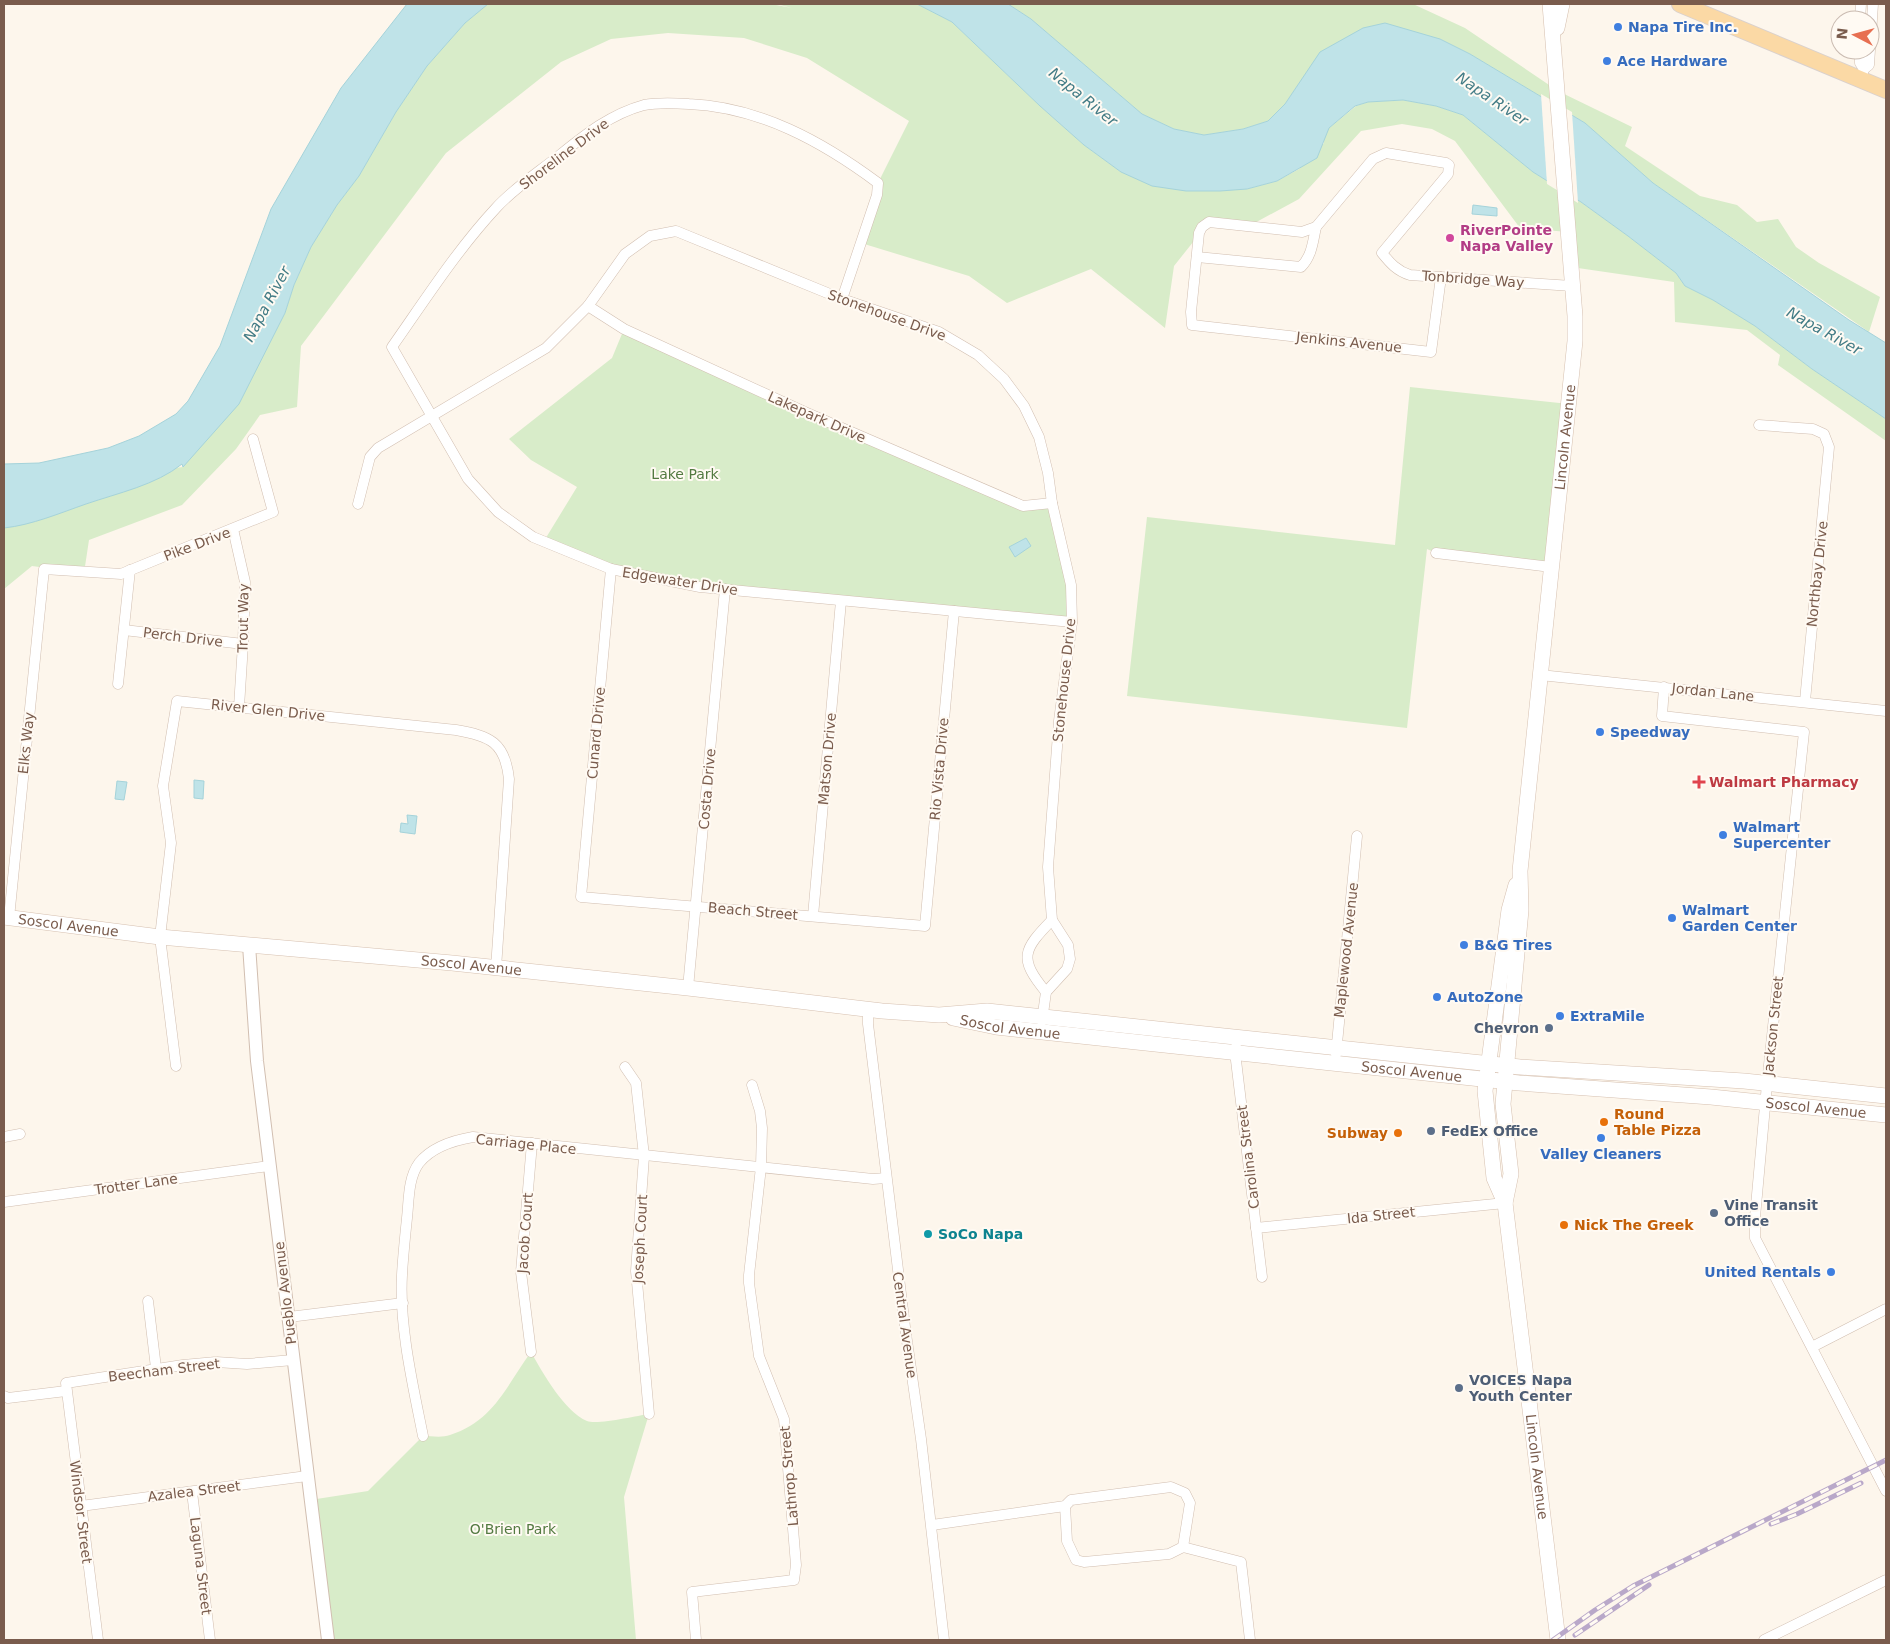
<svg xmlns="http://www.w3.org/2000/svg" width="1890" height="1644" font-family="'DejaVu Sans',sans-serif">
  <rect width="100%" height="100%" fill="#fdf6ec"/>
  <g fill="#d8ecc9">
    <path d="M488,4H771L792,8L776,4H917L952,22L1040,106L1084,145L1121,172L1247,189L1277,181L1299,169L1324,143V137L1329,128L1356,106L1368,102L1403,100L1436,106L1463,115L1533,172L1581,202L1628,236L1676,273L1685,286L1713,300L1755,326L1812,369L1886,419V441L1778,365L1780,355L1747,330L1675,322L1674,282L1571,267L1568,232L1520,228L1455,141L1432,129L1402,124L1361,131L1299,199L1249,226L1209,222L1174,266L1165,328L1091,269L1007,303L969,276L861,243L878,183L909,121L807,58L744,38L668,33L611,39L561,62L446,153L301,346L297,407L260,415L236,449L182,505L89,540L84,573L32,566L4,589V528L42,519L135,487L154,470L183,467L285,313L294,285L311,247L337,205L359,176L396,112L427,66L465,23Z"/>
    <path d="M1008,4H1413L1465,28L1558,91L1632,127L1625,146L1700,196L1737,205L1757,222L1778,219L1796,247L1819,263L1880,297L1869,332L1653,183L1585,123L1470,54L1440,39L1300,82L1285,104L1268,121L1243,129L1204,135L1174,129L1142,114L1031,19Z"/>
    <path d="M624,329L1023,506L1052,503L1071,585L1072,622L700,587L611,569L544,541L577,487L531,460L509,439L612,358Z"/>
    <path d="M1410,387L1569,404L1551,567L1436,553L1427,549L1407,728L1127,696L1147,517L1395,545Z"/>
    <path d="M531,1352C542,1372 565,1412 587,1421C597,1425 636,1416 649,1414L624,1497L636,1640H328L310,1500L368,1491L423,1436C431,1436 442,1438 450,1435C494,1421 506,1386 531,1352Z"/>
  </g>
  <g fill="#bfe3e8" stroke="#a5d3da">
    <path d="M407,4H488L465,23L427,66L396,112L359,176L337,205L311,247L294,285L285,313L239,404L183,467L182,464C156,485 118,493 86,504C60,513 32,525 4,528V464L39,463L108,448L139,436L176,414L188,401L220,346L271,209L341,88Z"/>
    <path d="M917,4H1008L1031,19L1142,114L1174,129L1204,135L1243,129L1268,121L1285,104L1320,52L1363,28L1385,23L1440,39L1470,54L1585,123L1653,183L1849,320L1886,343V419L1812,369L1755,326L1713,300L1685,286L1676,273L1628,236L1581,202L1533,172L1463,115L1436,106L1403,100L1368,102L1355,106L1329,128L1317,158L1277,181L1247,189L1220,191H1186L1152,186L1121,172L1084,145L1040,106L952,22Z"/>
    <path d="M1473,205L1497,208V216L1472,214Z"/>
    <path d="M1026,538L1031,546L1015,557L1009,547Z"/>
    <path d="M194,780L204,781L203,799L194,798Z"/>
    <path d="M117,781L127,782L124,800L115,799Z"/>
    <path d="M407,815L417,816L415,834L400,832L401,823L408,824Z"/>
  </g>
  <path fill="#fdf6ec" d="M1541,94L1572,112L1578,203L1547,184Z"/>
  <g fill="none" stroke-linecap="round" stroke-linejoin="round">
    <g stroke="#d1beb0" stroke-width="11">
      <g id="minor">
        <path d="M1860,20L1861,4"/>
        <path d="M1860,50V63L1864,69"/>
        <path d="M1861,79L1864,69L1869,65L1873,4"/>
        <path d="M1197,257L1301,267C1312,256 1313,241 1316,227"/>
        <path d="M1441,277L1431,352L1192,325L1191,312L1199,233L1202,227L1209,222L1302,232L1316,227L1373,159L1386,153L1446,163L1449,165L1448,174L1382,253C1390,263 1397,271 1410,275L1572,286"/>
        <path d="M842,299L877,195L878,183C823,142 760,107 689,104C674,103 659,102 644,105C611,114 586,134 560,155C539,172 514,188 496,208C457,250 425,300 392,347L468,479L498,512L533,537L611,569L700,587L1072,622"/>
        <path d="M588,306L624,329L805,412L1023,506L1052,503"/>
        <path d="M1759,425L1813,429L1824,434L1829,447L1805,701"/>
        <path d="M358,504L370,457L378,448L546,348L588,306L625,254L650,236L676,231L842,299L939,332L978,355L1004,379L1024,406L1039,437L1048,473L1052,503L1071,585L1072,622L1059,721L1048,867L1052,920L1068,945L1070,959L1067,969L1046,992L1042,1021"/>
        <path d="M233,529L245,582L243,644L239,707"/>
        <path d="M1436,553L1551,567"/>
        <path d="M611,569L581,897L925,926L954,611"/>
        <path d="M124,630L243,644"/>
        <path d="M1540,675L1886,711"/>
        <path d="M118,684L130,570"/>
        <path d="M1664,687L1662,716L1804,732L1767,1084L1755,1217V1238L1886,1491"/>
        <path d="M813,916L841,601"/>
        <path d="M9,918L44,569L121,574L273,512L253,439"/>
        <path d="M688,988L725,589"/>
        <path d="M1046,992C1018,958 1023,950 1052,920"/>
        <path d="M868,1010V1024L905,1327L921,1439L944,1640"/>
        <path d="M1236,1047L1235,1052L1262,1277"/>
        <path d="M1336,1054L1357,836"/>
        <path d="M176,1066L160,937L171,843L163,786L177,701L456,730C490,736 505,742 509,779L496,968"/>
        <path d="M625,1067L636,1083L644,1156L636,1271L649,1414"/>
        <path d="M4,1137L20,1134"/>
        <path d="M4,1202L269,1166"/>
        <path d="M1256,1228L1505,1203"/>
        <path d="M148,1301L156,1368"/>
        <path d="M289,1317L403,1303"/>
        <path d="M1812,1347L1886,1309"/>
        <path d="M531,1352L521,1272L532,1143"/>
        <path d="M4,1396L8,1398L66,1391"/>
        <path d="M423,1436C413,1386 399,1326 402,1275C403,1256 405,1237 407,1218C409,1200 408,1178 419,1163C432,1147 455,1140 473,1137L873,1179L886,1178"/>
        <path d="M192,1492L210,1640"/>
        <path d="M81,1506L307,1476"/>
        <path d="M1065,1506L1067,1541L1076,1560L1084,1562L1169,1554L1183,1547L1241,1562L1250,1640"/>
        <path d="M932,1525L1065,1506L1071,1500L1171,1487L1185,1493L1190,1503L1183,1547"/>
        <path d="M98,1640L66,1383L183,1365L216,1362L247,1364L293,1360"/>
        <path d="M696,1640L692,1592L794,1580L796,1565L784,1419L759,1356L749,1283V1275L761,1167L762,1128L760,1111L752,1085"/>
        <path d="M1764,1640L1886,1580"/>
      </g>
    </g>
    <g stroke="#d1beb0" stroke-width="14">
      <path id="tertiary" d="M249,945L257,1061L328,1640"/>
    </g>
    <g stroke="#d6c0b0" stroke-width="16">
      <g id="secondary">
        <path d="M1557,28L1562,4"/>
        <path id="s1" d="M1516,885L1509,910L1485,1091L1494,1178L1505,1203L1558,1640"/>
        <path id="s2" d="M4,917L160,937L452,963L688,988L882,1011L939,1015L987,1011L1520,1067L1744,1081L1886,1096"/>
        <path id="s3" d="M953,1018L996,1027L1519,1083L1711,1097L1886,1115"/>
        <path id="s4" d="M1505,1203L1511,1174L1503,1104L1521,910L1520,871L1575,341V316L1550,4"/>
      </g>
    </g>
    <g stroke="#dad1cd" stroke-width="18">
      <path id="primary" d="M1680,4L1886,90"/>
    </g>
    <use href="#minor" stroke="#fff" stroke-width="10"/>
    <use href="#tertiary" stroke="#fff" stroke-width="12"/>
    <use href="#secondary" stroke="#fff" stroke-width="15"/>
    <use href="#primary" stroke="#fbd9a5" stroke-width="16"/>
    <g stroke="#b9a8c9" stroke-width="5">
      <g id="rail">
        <path d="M1771,1524L1797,1514L1861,1483"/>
        <path d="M1575,1635L1649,1585"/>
        <path d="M1553,1640L1595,1610L1633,1586L1886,1460"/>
      </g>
    </g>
    <use href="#rail" stroke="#fffaf3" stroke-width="3" stroke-dasharray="9" stroke-linecap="butt"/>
  </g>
  <g fill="#3f7fe0" stroke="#fffaf3" stroke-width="2">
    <circle cx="1618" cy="27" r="5"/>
    <circle cx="1607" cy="61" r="5"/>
    <circle cx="1600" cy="732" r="5"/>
    <circle cx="1723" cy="835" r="5"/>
    <circle cx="1672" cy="918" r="5"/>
    <circle cx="1464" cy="945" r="5"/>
    <circle cx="1437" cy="997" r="5"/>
    <circle cx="1560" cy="1016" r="5"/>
    <circle cx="1601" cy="1138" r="5"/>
    <circle cx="1831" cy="1272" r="5"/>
  </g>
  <circle fill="#d1479c" stroke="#fffaf3" stroke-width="2" cx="1450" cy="238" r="5"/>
  <path fill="#e0444e" stroke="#fffaf3" stroke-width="2" d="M1696.5 774.5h5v5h5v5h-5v5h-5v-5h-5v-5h5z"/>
  <g fill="#5c6f8a" stroke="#fffaf3" stroke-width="2">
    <circle cx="1549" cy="1028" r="5"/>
    <circle cx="1431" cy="1131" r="5"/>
    <circle cx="1714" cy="1213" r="5"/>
    <circle cx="1459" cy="1388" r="5"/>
  </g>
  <g fill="#e8710a" stroke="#fffaf3" stroke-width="2">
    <circle cx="1604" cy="1122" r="5"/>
    <circle cx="1398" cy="1133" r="5"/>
    <circle cx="1564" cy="1225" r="5"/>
  </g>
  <circle fill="#0f9aa8" stroke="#fffaf3" stroke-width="2" cx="928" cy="1234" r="5"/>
  <g text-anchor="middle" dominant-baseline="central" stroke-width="4" stroke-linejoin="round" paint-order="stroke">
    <g font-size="14" font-weight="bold" fill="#366cbe" stroke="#fffaf3" text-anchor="start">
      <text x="1628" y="27">Napa Tire Inc.</text>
      <text x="1617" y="61">Ace Hardware</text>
      <text x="1610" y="732">Speedway</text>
      <text x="1733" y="827">Walmart<tspan x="1733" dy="16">Supercenter</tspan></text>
      <text x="1682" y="910">Walmart<tspan x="1682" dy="16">Garden Center</tspan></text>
      <text x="1474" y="945">B&amp;G Tires</text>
      <text x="1447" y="997">AutoZone</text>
      <text x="1570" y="1016">ExtraMile</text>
      <text x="1601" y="1154" text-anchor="middle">Valley Cleaners</text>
      <text x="1821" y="1272" text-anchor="end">United Rentals</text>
    </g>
    <g font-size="14" fill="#7a5c4d" stroke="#fffaf3">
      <text transform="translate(564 154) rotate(-37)">Shoreline Drive</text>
      <text transform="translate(1473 279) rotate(4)">Tonbridge Way</text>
      <text transform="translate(887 315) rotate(20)">Stonehouse Drive</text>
      <text transform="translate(1349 342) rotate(6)">Jenkins Avenue</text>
      <text transform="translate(817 417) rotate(24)">Lakepark Drive</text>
      <text stroke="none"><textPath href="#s4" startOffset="770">Lincoln Avenue</textPath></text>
      <text transform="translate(197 544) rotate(-21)">Pike Drive</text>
      <text transform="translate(1817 574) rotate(-84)">Northbay Drive</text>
      <text transform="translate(680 581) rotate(9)">Edgewater Drive</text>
      <text transform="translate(243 618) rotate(-89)">Trout Way</text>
      <text transform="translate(183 637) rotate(7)">Perch Drive</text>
      <text transform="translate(1064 680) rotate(-84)">Stonehouse Drive</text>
      <text transform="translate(1713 692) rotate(6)">Jordan Lane</text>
      <text transform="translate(268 710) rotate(6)">River Glen Drive</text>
      <text transform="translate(596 733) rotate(-85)">Cunard Drive</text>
      <text transform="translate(26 743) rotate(-84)">Elks Way</text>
      <text transform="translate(827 759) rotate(-85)">Matson Drive</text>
      <text transform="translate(939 769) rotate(-85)">Rio Vista Drive</text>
      <text transform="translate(707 789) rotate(-85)">Costa Drive</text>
      <text transform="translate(753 911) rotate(5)">Beach Street</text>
      <text stroke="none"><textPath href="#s2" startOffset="65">Soscol Avenue</textPath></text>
      <text transform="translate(1346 950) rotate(-84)">Maplewood Avenue</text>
      <text stroke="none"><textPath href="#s2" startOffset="470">Soscol Avenue</textPath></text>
      <text stroke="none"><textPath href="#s3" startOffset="58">Soscol Avenue</textPath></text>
      <text transform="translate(1773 1026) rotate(-84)">Jackson Street</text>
      <text stroke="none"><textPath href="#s3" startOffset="462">Soscol Avenue</textPath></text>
      <text stroke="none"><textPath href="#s3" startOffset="868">Soscol Avenue</textPath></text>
      <text transform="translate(526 1144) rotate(6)">Carriage Place</text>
      <text transform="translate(1248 1157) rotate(-97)">Carolina Street</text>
      <text transform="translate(136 1184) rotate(-8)">Trotter Lane</text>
      <text transform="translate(1381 1215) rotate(-6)">Ida Street</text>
      <text transform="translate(525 1233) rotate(-86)">Jacob Court</text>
      <text transform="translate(640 1239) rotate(-87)">Joseph Court</text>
      <text transform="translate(285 1293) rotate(-97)">Pueblo Avenue</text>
      <text transform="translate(905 1325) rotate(82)">Central Avenue</text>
      <text transform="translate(164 1370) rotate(-7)">Beecham Street</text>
      <text stroke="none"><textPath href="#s1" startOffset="589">Lincoln Avenue</textPath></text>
      <text transform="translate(789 1476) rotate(-95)">Lathrop Street</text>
      <text transform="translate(194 1491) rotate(-7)">Azalea Street</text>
      <text transform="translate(81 1512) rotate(83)">Windsor Street</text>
      <text transform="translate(201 1566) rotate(83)">Laguna Street</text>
    </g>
    <g font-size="14" font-weight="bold" fill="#b23c85" stroke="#fffaf3" text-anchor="start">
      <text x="1460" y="230">RiverPointe<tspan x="1460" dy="16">Napa Valley</tspan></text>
    </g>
    <g font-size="14" fill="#537a41" stroke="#fffaf3">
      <text x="685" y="474">Lake Park</text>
      <text x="513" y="1529">O'Brien Park</text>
    </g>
    <g font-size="14" font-weight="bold" fill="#be3a42" stroke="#fffaf3" text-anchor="start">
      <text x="1709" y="782">Walmart Pharmacy</text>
    </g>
    <g font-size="14" font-weight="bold" fill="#4e5e75" stroke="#fffaf3" text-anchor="start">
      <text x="1539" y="1028" text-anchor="end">Chevron</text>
      <text x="1441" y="1131">FedEx Office</text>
      <text x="1724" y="1205">Vine Transit<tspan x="1724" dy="16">Office</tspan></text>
      <text x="1469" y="1380">VOICES Napa<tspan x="1469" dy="16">Youth Center</tspan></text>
    </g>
    <g font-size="14" font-weight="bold" fill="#c56008" stroke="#fffaf3" text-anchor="start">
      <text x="1614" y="1114">Round<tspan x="1614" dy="16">Table Pizza</tspan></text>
      <text x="1388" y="1133" text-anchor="end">Subway</text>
      <text x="1574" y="1225">Nick The Greek</text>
    </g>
    <g font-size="14" font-weight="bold" fill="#0d838f" stroke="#fffaf3" text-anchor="start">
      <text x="938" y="1234">SoCo Napa</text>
    </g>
    <g font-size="15" font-style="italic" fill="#437c86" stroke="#fffaf3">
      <text transform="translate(1083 97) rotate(39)">Napa River</text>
      <text transform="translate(1492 99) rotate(34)">Napa River</text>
      <text transform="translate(267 304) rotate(-62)">Napa River</text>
      <text transform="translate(1824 331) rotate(29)">Napa River</text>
    </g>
  </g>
  <rect width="1890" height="1644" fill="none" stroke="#7a5c4d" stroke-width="10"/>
  <g transform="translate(1855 35) rotate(276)"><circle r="24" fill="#fffaf3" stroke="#cabbb1"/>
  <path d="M0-4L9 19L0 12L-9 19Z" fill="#e76f51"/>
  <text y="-8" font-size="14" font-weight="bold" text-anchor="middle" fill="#7a5c4d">N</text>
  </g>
</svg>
